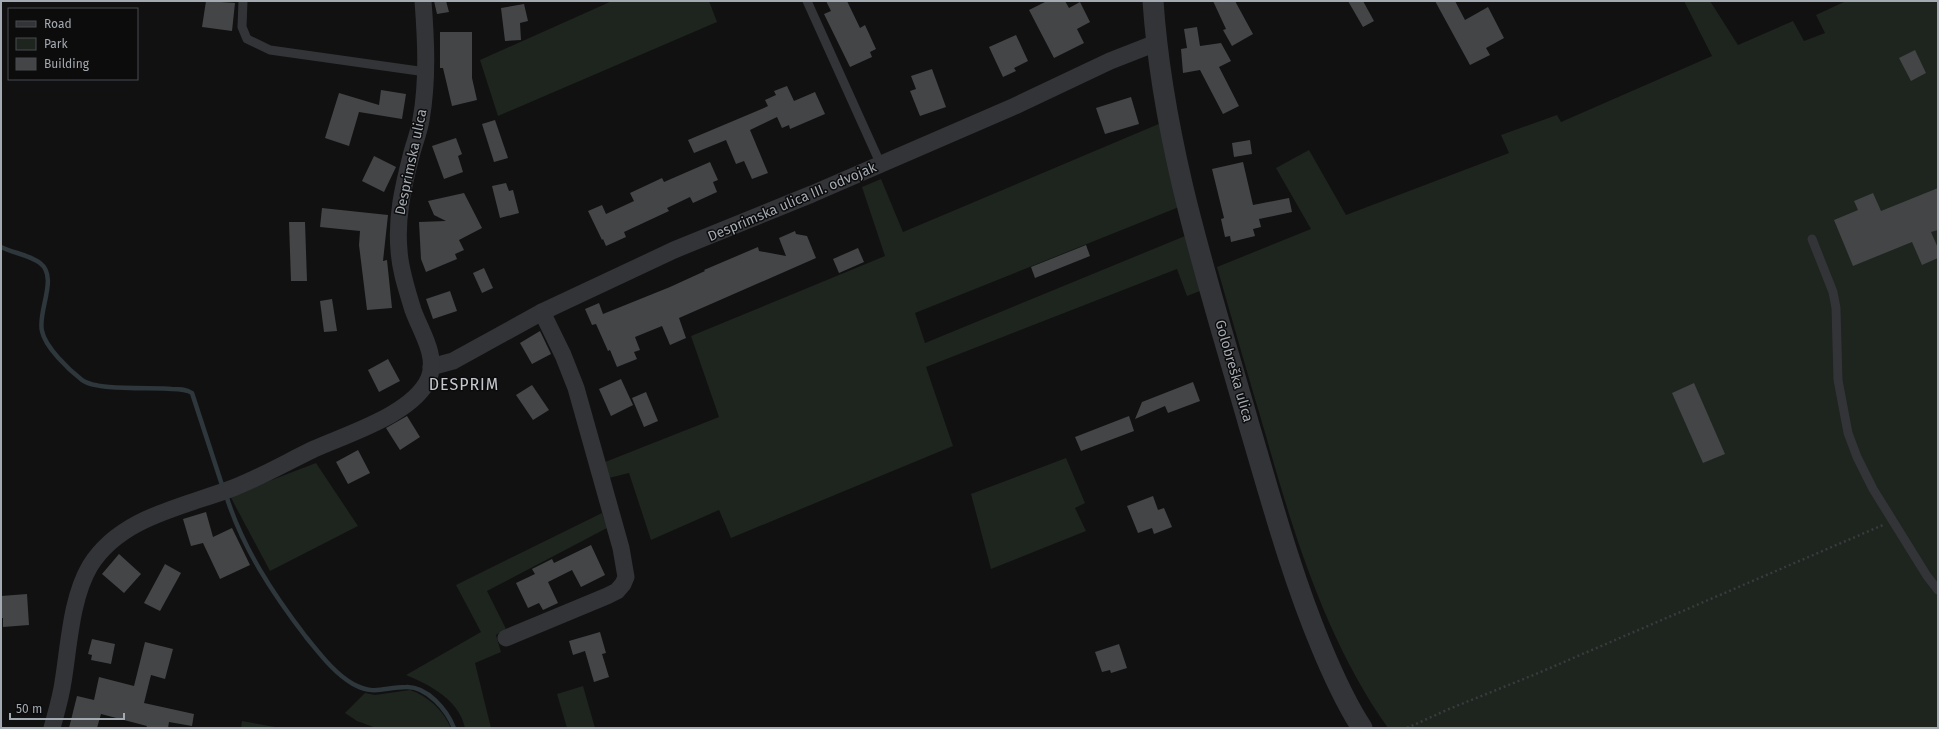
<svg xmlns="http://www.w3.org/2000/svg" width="1939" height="729" font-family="'Fira Sans',sans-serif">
  <rect width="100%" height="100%" fill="#111112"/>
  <g fill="#1e241e">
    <path d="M612,1H709L717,22L498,116L480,60Z"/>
    <path d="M1684,1H1710L1738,45L1793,21L1804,41L1825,33L1816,15L1846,1H1938V728H1388C1327,642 1294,536 1266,436C1249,379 1233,323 1217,267L1311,229L1276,168L1309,150L1346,215L1509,153L1501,135L1557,115L1561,122L1712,56Z"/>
    <path d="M1161,123L1179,207L915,313L925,343L1185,236L1200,291L1187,296L1177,269L926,367L953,446L731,538L719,510L651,540L629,473L605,479L600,464L719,417L691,336L885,256L862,187L881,179L903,232Z"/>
    <path d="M1066,458L1085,503L1075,508L1086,531L991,569L971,494Z"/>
    <path d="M316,463L358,526L270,571L230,496Z"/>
    <path d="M602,513L607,528L487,591L506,629L496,635L501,652L475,663L491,728H465C459,700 430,685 406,675L481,632L456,585Z"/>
    <path d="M583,686L595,728H567L557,694Z"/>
    <path d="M410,690C428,696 443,710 451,728H376L357,721L345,713L365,693L375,695Z"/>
    <path d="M242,721L281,728H241Z"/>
  </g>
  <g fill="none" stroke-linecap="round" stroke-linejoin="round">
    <g stroke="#2e373b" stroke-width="4.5">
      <path d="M1,247C13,253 30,255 40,263C59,277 37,312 42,331C45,347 69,370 82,380C96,391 151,387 172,389C179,389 186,389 192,393L223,488"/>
      <path d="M226,495C242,547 273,594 306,637C320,654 334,673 353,684C375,696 384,687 406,687C427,686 447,710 454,728"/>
    </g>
  </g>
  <g fill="#434547">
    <path d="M206,1L235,3L232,31L202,27Z"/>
    <path d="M434,1H446L449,12L437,14Z"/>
    <path d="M826,1H847L860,28L865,25L876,49L870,52L872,57L850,67L824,14L831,11Z"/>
    <path d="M1047,1H1065L1069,8L1080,2L1090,22L1077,29L1084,43L1054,58L1029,10Z"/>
    <path d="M1213,1H1235L1253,34L1232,46L1223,30L1226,29Z"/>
    <path d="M1348,1H1363L1374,21L1363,27Z"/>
    <path d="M1435,1H1455L1465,20L1488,7L1504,38L1486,48L1490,55L1470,65Z"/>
    <path d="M524,4L528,21L520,23L521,40L505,41L501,8Z"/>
    <path d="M1197,27L1200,46L1221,43L1231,61L1219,67L1239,106L1223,114L1200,70L1183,73L1181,49L1187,48L1184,29Z"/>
    <path d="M440,32H472V78L477,100L452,106L443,68H440Z"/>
    <path d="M1016,35L1028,61L1014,68L1016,71L1003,77L989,47Z"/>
    <path d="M1915,50L1926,73L1911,81L1899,58Z"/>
    <path d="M932,69L946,107L920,116L910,91L916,89L911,76Z"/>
    <path d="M787,86L794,101L815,92L825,114L790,129L789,125L782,128L777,117L750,130L768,173L752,179L744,161L736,164L726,140L694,153L688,140L764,108L768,106L765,100L776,95L774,91Z"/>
    <path d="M381,90L406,94L402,119L359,112L349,146L325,138L339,93L379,105Z"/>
    <path d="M1131,97L1139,124L1105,134L1096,108Z"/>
    <path d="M495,120L508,158L494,162L482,124Z"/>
    <path d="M456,138L462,154L458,156L463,172L444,179L432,146Z"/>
    <path d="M1250,140L1252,154L1234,157L1232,143Z"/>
    <path d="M374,156L396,167L384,192L362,181Z"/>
    <path d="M710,162L718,180L713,182L717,192L693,203L690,197L667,208L669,211L624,232L626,237L606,246L603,239L602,240L588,211L602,205L606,214L634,201L630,193L662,178L664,182Z"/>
    <path d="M1243,162L1253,205L1289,198L1292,212L1259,219L1261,227L1253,229L1255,236L1231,242L1230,236L1225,237L1221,219L1224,218L1212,169Z"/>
    <path d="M506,183L509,191L513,190L519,213L500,218L492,186Z"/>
    <path d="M1938,188V230L1931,232L1938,248V258L1922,265L1912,242L1853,266L1834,220L1858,210L1854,201L1873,193L1881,211Z"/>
    <path d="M464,193L482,228L459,240L464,250L455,254L457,259L426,272L421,259L419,222L446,221L434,215L428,201Z"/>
    <path d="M322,208L388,215L383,261L387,260L392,308L367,310L359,245L360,231L320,227Z"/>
    <path d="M289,222H305L307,281H291Z"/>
    <path d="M795,231L796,234L807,236L816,258L679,318L686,338L670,345L662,326L635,337L640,350L634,352L637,359L617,367L610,350L608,351L596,324L592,325L585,309L599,303L603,314L670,287L705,271L704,270L758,247L759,251L786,256L779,238Z"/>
    <path d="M1086,245L1090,256L1035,278L1031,267Z"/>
    <path d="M858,248L864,262L839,273L833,259Z"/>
    <path d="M484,268L493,288L482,293L473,273Z"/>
    <path d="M450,291L457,311L433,319L426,299Z"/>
    <path d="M332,299L337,331L324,332L320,301Z"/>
    <path d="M540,331L551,354L532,364L520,343Z"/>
    <path d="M388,359L400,381L379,392L368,370Z"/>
    <path d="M621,379L633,405L611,416L599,389Z"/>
    <path d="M1193,382L1200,401L1168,413L1165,406L1135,419L1142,402Z"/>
    <path d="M1694,383L1725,454L1703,463L1672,393Z"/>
    <path d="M532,385L549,410L533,420L516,395Z"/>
    <path d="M646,392L658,421L644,427L632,398Z"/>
    <path d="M407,416L420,437L400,450L386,428Z"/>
    <path d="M1129,416L1134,431L1081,451L1075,437Z"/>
    <path d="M358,450L370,473L348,484L336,462Z"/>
    <path d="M1153,496L1158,510L1164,508L1172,527L1154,534L1152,528L1138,533L1127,506Z"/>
    <path d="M206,512L213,537L232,528L250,565L220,579L203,543L191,546L183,519Z"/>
    <path d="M591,545L605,575L581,587L572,570L548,582L558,603L543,610L539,603L528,608L516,583L535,574L532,569L552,559L554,563Z"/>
    <path d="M119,554L141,574L124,593L102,574Z"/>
    <path d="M165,564L181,573L160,611L144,603Z"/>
    <path d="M27,594L29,625L3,627V618H1V596Z"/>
    <path d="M600,632L606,653L602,654L609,677L594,682L585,651L573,655L569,641Z"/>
    <path d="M92,639L115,644L111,664L91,660L92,655L88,654Z"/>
    <path d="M145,642L173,649L165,679L151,675L144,703L194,714L192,726L169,722L168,728H146L147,726L101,714L97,728H69L77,696L94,700L99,677L134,686Z"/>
    <path d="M1119,644L1127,668L1111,673L1110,670L1102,672L1095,652Z"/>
  </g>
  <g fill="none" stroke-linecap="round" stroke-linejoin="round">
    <path stroke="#393b3e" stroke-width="2.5" stroke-dasharray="2 3" stroke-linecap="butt" d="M1407,728L1449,709L1536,674L1883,525"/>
    <g stroke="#333437" stroke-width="9">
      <path d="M243,1L242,27L247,39L270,50L426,72"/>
      <path d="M807,1L881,165"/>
      <path d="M1812,239L1833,292L1836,308L1838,380L1848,433L1857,457L1873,489L1927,576L1938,590"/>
    </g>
    <g stroke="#333437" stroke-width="17">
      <path d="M431,367L453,361L542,312L674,250L812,194L1015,106L1110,61L1156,43"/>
      <path d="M506,638L607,596L617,591L623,584L626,577L621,548L576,388L563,355L542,312"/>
      <path d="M52,728C56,713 61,697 63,682C69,646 71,598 90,566C120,517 183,507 233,488C261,477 287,462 314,449C347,434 414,414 429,378C438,356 420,330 413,310C407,290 400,270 399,250C396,218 403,187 411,156C414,144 419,132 421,120C428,80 426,40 423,1"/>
    </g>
    <path stroke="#333437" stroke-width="21" d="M1153,1C1163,147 1209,285 1249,425C1271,499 1291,574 1321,646C1333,675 1345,702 1362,728"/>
  </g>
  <g text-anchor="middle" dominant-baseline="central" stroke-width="3" stroke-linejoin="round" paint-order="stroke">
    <g font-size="14" fill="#a4aab1" stroke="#0c0c0d">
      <text transform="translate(411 162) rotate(-78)">Desprimska ulica</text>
      <text transform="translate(792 202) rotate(-23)">Desprimska ulica III. odvojak</text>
      <text transform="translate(1234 371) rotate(74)">Golobreška ulica</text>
    </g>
    <g font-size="16" letter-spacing="1" fill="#c5c9ce" stroke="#0c0c0d">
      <text x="464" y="384">DESPRIM</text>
    </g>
  </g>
  <rect width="1939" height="729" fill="none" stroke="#a4aab1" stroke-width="4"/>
  <rect x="8" y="8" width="130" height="72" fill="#0c0c0d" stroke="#494b4f"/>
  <rect x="16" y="21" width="20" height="6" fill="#333437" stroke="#494b4f"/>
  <text x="44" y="28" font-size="12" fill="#a4aab1">Road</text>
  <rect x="16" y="38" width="20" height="12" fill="#1e241e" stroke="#494b4f"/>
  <text x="44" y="48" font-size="12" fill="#a4aab1">Park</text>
  <rect x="16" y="58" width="20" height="12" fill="#434547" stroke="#494b4f"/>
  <text x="44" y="68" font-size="12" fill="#a4aab1">Building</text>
  <path d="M10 713v6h114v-6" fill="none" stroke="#a4aab1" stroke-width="2"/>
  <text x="16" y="713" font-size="12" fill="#a4aab1" stroke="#0c0c0d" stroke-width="3" paint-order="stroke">50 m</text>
</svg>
